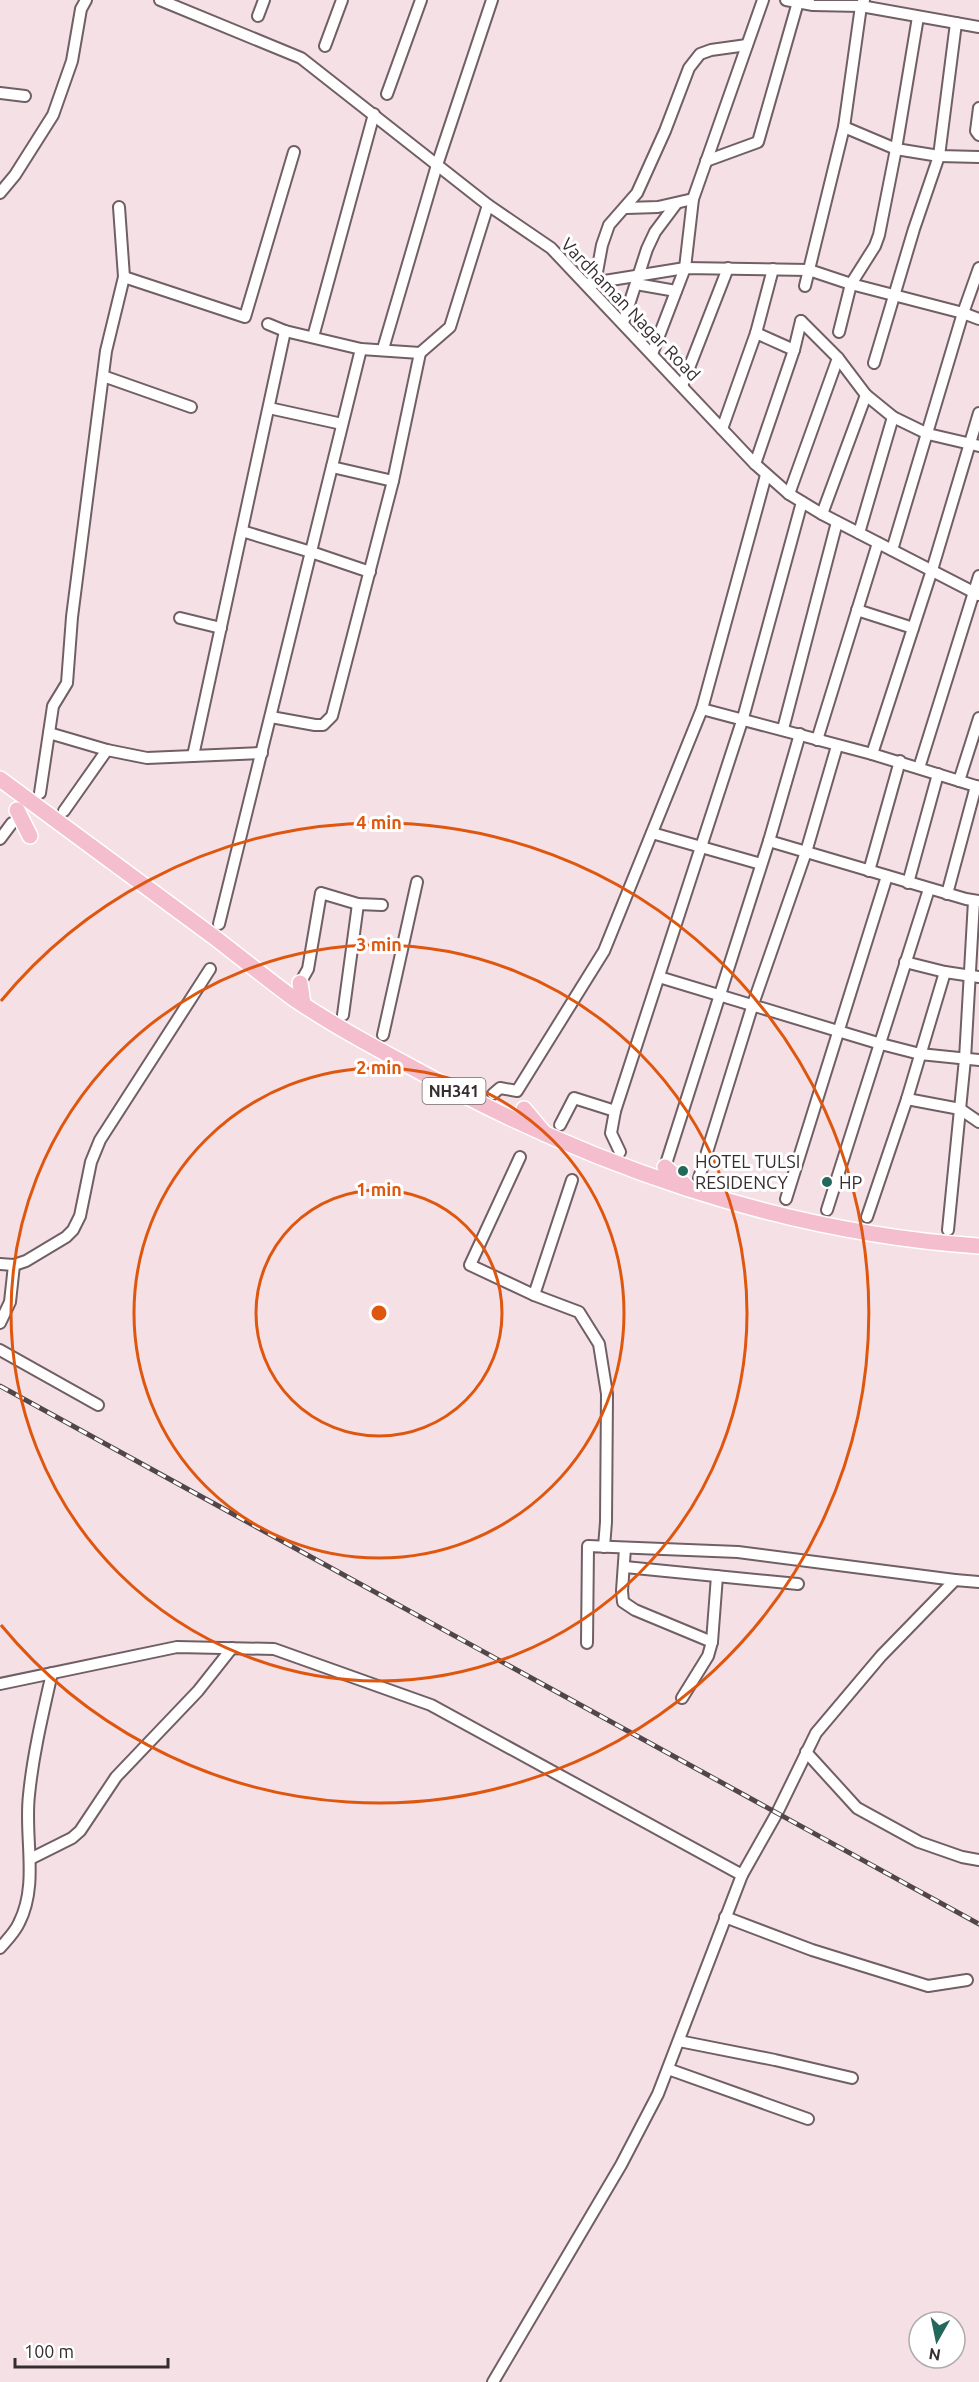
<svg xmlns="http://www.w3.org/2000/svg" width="979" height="2382" font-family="Ubuntu,sans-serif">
  <rect width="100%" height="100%" fill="#f5e0e6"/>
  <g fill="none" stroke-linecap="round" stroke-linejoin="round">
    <g stroke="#705f64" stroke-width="14">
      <g id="minor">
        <path d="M160,0L301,58L488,205L551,248L755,464L789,494L822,514L979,595"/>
        <path d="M786,0L813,5L861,6L979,27"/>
        <path d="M258,16L264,0"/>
        <path d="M325,46L342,0"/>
        <path d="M0,93L25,96"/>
        <path d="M387,94L421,0"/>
        <path d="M979,108L976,131L979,135"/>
        <path d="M844,127L896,149L939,156L979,157"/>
        <path d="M706,161L758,142L798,2"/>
        <path d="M0,193L15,175L53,115L72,61L81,9L86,0"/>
        <path d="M626,208L658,207L693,199"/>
        <path d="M124,277L245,317L294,152"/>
        <path d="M595,283L602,245L609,225L637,193L665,131L689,68L700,54L711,50L747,45"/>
        <path d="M586,284L685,268L809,270L851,284L963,313L979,319"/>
        <path d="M636,284L676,291"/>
        <path d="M805,286L844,127L861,6L864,0"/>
        <path d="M801,321L838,358L866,395L893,417L928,434L979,446"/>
        <path d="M623,323L647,249L655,232L676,204"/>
        <path d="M268,324L285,331L361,349L420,353"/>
        <path d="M839,332L851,284L875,246L879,235L896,149L918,17"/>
        <path d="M756,333L794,350"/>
        <path d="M313,337L374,114"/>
        <path d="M383,349L437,165L492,0"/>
        <path d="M652,354L685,268L693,199L763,0"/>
        <path d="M874,363L914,229L939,156L956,23"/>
        <path d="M103,376L191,407"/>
        <path d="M682,386L728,268"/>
        <path d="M269,408L342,424"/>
        <path d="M722,429L756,333L773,269"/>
        <path d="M755,464L794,350L801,321"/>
        <path d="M332,467L393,481"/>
        <path d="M789,494L838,358"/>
        <path d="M822,514L866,395"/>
        <path d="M242,531L311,552L370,572"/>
        <path d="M859,533L893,417"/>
        <path d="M892,550L963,313L979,268"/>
        <path d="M857,610L913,628"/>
        <path d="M180,618L221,628"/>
        <path d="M702,709L872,754L979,787"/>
        <path d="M271,717L315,725H323L332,716L393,481L420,353L450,327L488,205"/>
        <path d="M783,729L837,522"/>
        <path d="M49,733L107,750L147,758L262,753"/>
        <path d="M817,740L878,543"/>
        <path d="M872,754L932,570L979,413"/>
        <path d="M193,756L285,331"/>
        <path d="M919,768L979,576"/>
        <path d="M959,781L979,718"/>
        <path d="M40,793L53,706L67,683L72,617L106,351L124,277L119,207"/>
        <path d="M64,811L107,750"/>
        <path d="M652,833L761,864"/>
        <path d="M0,839L12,823"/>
        <path d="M769,841L966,899L979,901"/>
        <path d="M869,871L900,761"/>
        <path d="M908,883L938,774"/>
        <path d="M947,894L976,786"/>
        <path d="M219,924L361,349"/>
        <path d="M905,962L945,972L979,977"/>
        <path d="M659,977L881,1044L920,1054L979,1060"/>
        <path d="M300,983L308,969L321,893L358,904L382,905"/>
        <path d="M343,1015L358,904"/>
        <path d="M383,1035L417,882"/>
        <path d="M493,1094L500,1088L517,1091L604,951L702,709L766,475"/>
        <path d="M907,1099L960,1109L979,1122"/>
        <path d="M560,1125L574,1098L615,1111"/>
        <path d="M620,1152L611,1133L615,1111L743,718L802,502"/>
        <path d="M520,1157L470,1265L534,1295L579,1312L599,1344L607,1394L606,1522L604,1547"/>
        <path d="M665,1167L769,841L800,734"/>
        <path d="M699,1178L753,1004L806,852L837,746"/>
        <path d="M786,1199L887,876"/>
        <path d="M827,1210L929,889"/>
        <path d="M867,1217L907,1099L945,972"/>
        <path d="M948,1230L965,1059L974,901"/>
        <path d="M0,1264L14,1265L26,1261L66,1237L73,1230L80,1216L91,1162L100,1140L210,969"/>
        <path d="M534,1295L572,1180"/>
        <path d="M0,1323L10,1302L14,1265"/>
        <path d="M0,1350L98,1405"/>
        <path d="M625,1548L622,1591L623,1602L635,1610L712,1642"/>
        <path d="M625,1567L798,1584"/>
        <path d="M587,1643L588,1546L738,1552L955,1580"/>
        <path d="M0,1684L177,1647L274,1649L431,1705L742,1875"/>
        <path d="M682,1698L708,1656L712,1642L717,1576"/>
        <path d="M806,1752L857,1808L919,1842L962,1857L979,1860"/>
        <path d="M30,1859L72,1838L80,1831L116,1777L198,1691L232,1648"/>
        <path d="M725,1917L812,1950L928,1986L967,1980"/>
        <path d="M0,1948C7,1940 15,1932 19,1923C39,1884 24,1837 29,1795C33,1754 43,1713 52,1673"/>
        <path d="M679,2041L775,2060L852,2078"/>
        <path d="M668,2069L808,2119"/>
        <path d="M493,2382L621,2165L658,2094L742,1875L777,1813L816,1733L881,1656L955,1580L979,1582"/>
      </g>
    </g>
    <g stroke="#fff" stroke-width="18">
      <g id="highway">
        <path d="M0,779C71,832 143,884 214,937C240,957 266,978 293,998C331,1024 372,1046 413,1068C586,1164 780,1233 979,1246"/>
        <path d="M17,810L30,836"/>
        <path d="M300,983L303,1004"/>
        <path d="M524,1109L545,1134"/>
        <path d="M665,1167L685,1185"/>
      </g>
    </g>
    <use href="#minor" stroke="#fff" stroke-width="10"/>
    <use href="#highway" stroke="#f4becf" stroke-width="15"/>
    <g stroke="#51474a" stroke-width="5">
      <path id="rail" d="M0,1386L979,1924"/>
    </g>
    <use href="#rail" stroke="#fff" stroke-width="3" stroke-dasharray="9" stroke-linecap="butt"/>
  </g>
  <g fill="none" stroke="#df570e" stroke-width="3">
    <circle cx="379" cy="1313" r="123"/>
    <circle cx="379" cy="1313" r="245"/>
    <circle cx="379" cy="1313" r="368"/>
    <path d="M1 1001A490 490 0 1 1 1 1625"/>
  </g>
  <g fill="#23685b" stroke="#fff" stroke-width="2">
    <circle cx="683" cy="1171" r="6"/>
    <circle cx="827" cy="1182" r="6"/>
  </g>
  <g text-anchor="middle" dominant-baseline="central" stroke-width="6" stroke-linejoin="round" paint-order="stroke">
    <rect fill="#fff" stroke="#726c6e" stroke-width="1.5" x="422.5" y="1078" width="63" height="26" rx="4.5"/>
    <g font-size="16" font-weight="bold" fill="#352d30">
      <text x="454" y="1091">NH341</text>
    </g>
    <g font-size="18" fill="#352d30" stroke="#fff">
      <text transform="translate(631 309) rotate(46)">Vardhaman Nagar Road</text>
    </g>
    <g font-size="18" fill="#352d30" stroke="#fff" text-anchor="start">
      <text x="695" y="1161">HOTEL TULSI<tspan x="695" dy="21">RESIDENCY</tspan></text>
      <text x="839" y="1182">HP</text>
    </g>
  </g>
  <circle cx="379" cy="1313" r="9" fill="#df570e" stroke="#fff" stroke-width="3"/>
  <g font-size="18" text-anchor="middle" font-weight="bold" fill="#df570e" stroke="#fff" stroke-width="6" stroke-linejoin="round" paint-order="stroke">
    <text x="379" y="829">4 min</text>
    <text x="379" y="951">3 min</text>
    <text x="379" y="1074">2 min</text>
    <text x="379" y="1196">1 min</text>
  </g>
  <g transform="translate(937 2340) rotate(189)"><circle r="28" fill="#ffffff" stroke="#aeabac" stroke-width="1.5"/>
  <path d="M0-4.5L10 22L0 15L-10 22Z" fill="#23685b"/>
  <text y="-9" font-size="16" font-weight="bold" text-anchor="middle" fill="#352d30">N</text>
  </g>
  <path d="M15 2358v9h153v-9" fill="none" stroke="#352d30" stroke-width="3"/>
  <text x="24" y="2358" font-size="18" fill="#352d30" stroke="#ffffff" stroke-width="4.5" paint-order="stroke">100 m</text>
</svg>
